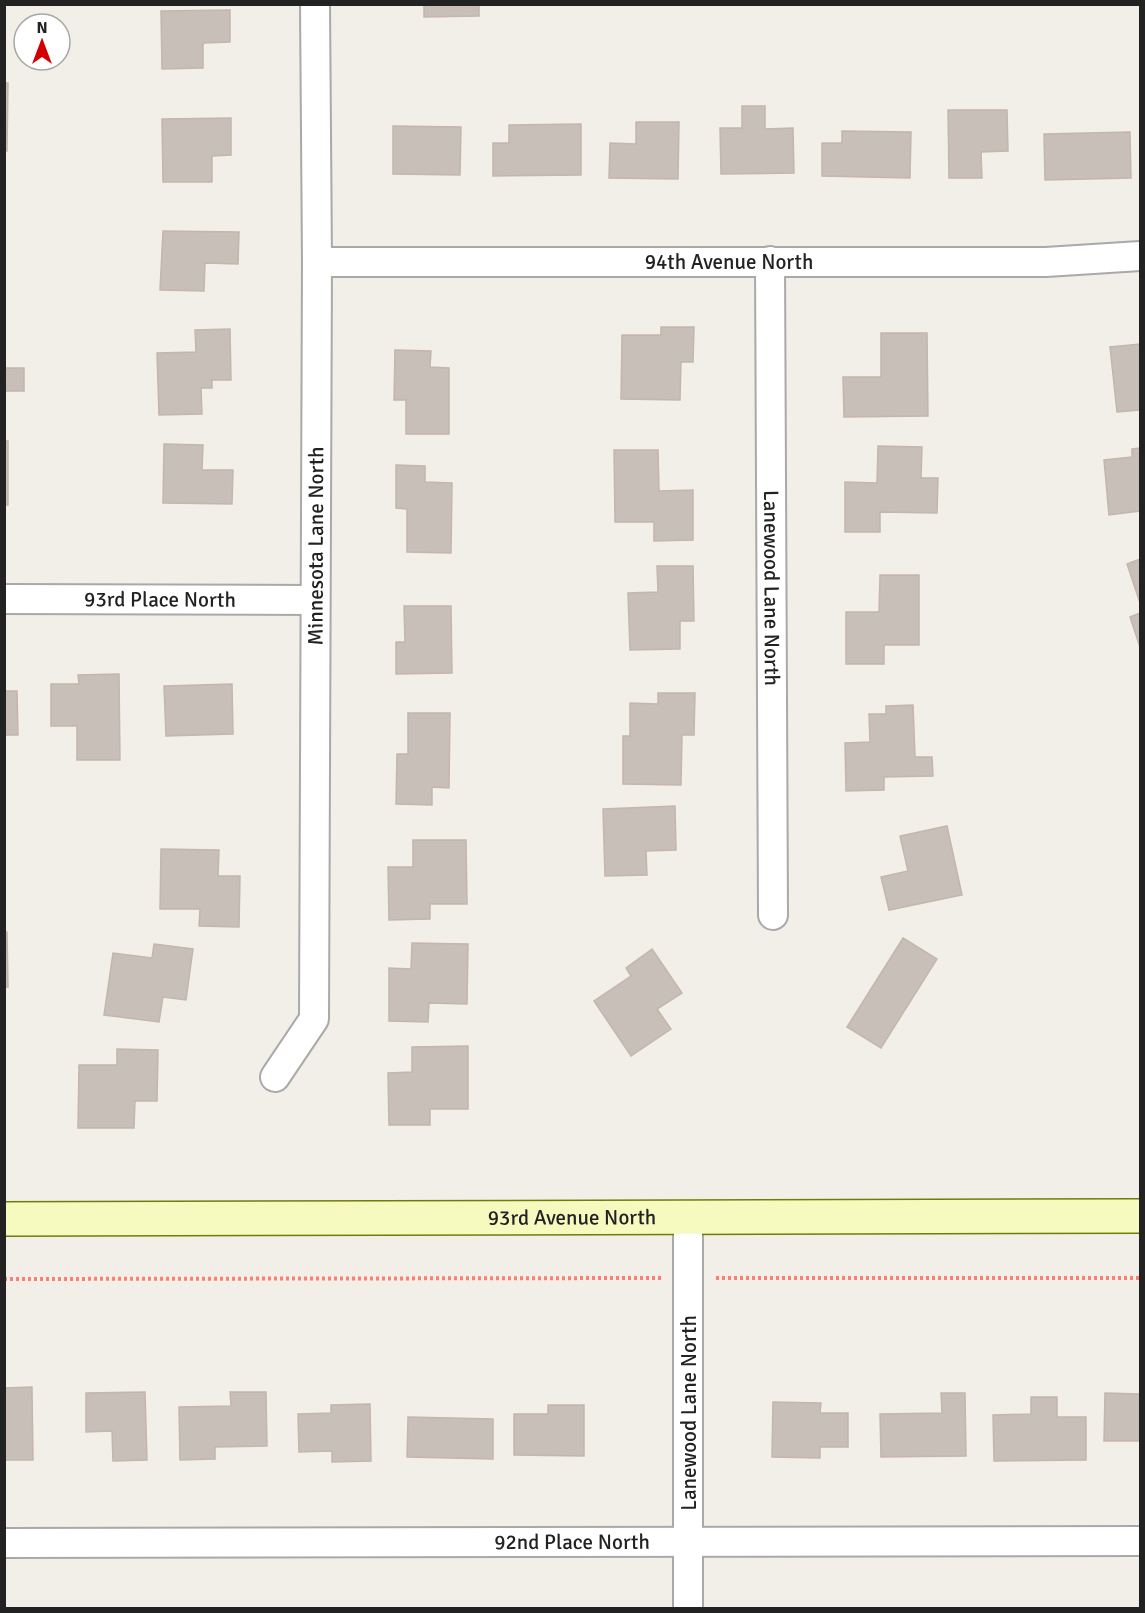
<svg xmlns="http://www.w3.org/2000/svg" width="1145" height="1613" font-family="Signika,sans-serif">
  <rect width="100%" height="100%" fill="#f2efe9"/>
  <g fill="#c7bfb8" stroke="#c4b6ab" stroke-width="1.5">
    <path d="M424,4H479V16L424,17Z"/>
    <path d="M230,10V42L203,43V68L162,69L161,11Z"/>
    <path d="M4,83H8L7,151H4Z"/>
    <path d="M742,106H765V129L793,128L794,173L721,174L720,128H742Z"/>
    <path d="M948,110H1007L1008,151L981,152L982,178H949Z"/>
    <path d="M231,118V155L212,156V182H163L162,119Z"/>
    <path d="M636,122H679L678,179L609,178L610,143L636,144Z"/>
    <path d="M581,124V175L493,176V143H509V125Z"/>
    <path d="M393,126L461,127L460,175L393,174Z"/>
    <path d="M842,131L911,132L910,178L822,176V143H842Z"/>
    <path d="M1130,132L1131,178L1045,180L1044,134Z"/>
    <path d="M163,231L239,232L238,264L205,263L204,291L160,290Z"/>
    <path d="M661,327H694L693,362H681L680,400L621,399L622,335H661Z"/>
    <path d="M4,329L5,368H24V391H4Z"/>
    <path d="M230,329L231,380H212V388H201L202,414L159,415L157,353L196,352L195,330Z"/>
    <path d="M881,333H927L928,416L844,417L843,377H881Z"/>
    <path d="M1140,344V410L1117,412L1110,347Z"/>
    <path d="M395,350L431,351L430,367L449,368V434H406V400H394Z"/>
    <rect x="4" y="441" width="4" height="64"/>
    <path d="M164,444L203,445L202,470H233L232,504L163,503Z"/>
    <path d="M878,446L922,447L921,478H938L937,513L880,512V532H845V482L877,483Z"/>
    <path d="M1140,448V511L1109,515L1104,460L1132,457V449Z"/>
    <path d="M614,450H658L659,491L693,490V540L654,541V522H615Z"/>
    <path d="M396,465L425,466V482L452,483L451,553L407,552V509L396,508Z"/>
    <path d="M1140,559V603L1127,564Z"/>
    <path d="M657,566H693L694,621H680V649L630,650L628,593L658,592Z"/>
    <path d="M880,575H919V645H884V664H846V612H879Z"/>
    <path d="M404,606H451L452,673L396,674V642H405Z"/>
    <path d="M1140,613V647L1130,617Z"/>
    <path d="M119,674L120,760H77V726H51V684H79L78,675Z"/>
    <path d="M232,684L233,734L166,736L164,686Z"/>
    <path d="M4,691H17L18,735H4Z"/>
    <path d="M658,693H695L694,735H682L681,785L623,784V736H630V703L658,704Z"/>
    <path d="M913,705L915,757H932L933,776L884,777V790L846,791L845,743L870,742L869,714H886V706Z"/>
    <path d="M408,713H450L449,788L432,787V805L396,804L397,754H408Z"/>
    <path d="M675,806L676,850L646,851L647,875L605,876L603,809Z"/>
    <path d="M947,826L962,895L889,910L881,877L908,871L900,836Z"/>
    <path d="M413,840H466L467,904H430V919L389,920L388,867H413Z"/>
    <path d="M161,849L219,850L218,876H240L239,927L199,926L200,909H160Z"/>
    <path d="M4,932H7L8,987H4Z"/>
    <path d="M903,938L937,959L881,1048L847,1027Z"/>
    <path d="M412,943L468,944L467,1004L429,1003L428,1022L389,1021V968L411,969Z"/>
    <path d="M154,944L193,949L186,1000L163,997L159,1022L104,1015L113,953L152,958Z"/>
    <path d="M652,949L682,993L657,1009L671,1029L631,1056L594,1001L631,976L626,968Z"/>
    <path d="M468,1046V1109H430V1125H389L388,1073L412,1072V1047Z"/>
    <path d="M117,1049L158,1050L157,1101H135L134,1128H78L79,1065H117Z"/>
    <path d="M32,1387L33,1460H4V1388Z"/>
    <path d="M145,1392L147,1460L113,1461L112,1431L86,1432V1393Z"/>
    <path d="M230,1392H266L267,1446L215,1447V1459L180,1460L179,1407L231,1406Z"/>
    <path d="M941,1393H965L966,1456L881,1457L880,1414L942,1413Z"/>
    <path d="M1105,1393L1140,1394V1441H1104Z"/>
    <path d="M1031,1397H1057V1417H1086V1460L994,1461L993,1415L1031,1414Z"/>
    <path d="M773,1402L821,1403L820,1413H848V1447H820V1458L772,1457Z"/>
    <path d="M370,1404L371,1461L332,1462V1451L299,1452L298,1414L331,1413V1405Z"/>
    <path d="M548,1405H584V1456L514,1455V1414H548Z"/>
    <path d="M408,1417L493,1419V1459L407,1457Z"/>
  </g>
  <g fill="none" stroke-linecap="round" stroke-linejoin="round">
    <g stroke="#a9a9a9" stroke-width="32">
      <g id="minor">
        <path id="s1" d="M770,261L773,915"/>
        <path id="s2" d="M317,262H1046L1140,256"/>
        <path id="s3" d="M4,599L315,600"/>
        <path id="s4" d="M275,1077L314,1019L317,262L315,4"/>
        <path d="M688,1217V1608"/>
        <path id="s5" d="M4,1543L1140,1541"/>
      </g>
    </g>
    <g stroke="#707d05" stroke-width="36">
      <g id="secondary">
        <path id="s6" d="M4,1219L1140,1216"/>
      </g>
    </g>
    <g stroke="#fa8072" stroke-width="4" stroke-dasharray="3 3" stroke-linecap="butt">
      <path d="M716,1278H1140"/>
      <path d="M4,1279L661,1278"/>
    </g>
    <use href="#minor" stroke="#fff" stroke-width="28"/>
    <use href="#secondary" stroke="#f7fabf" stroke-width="33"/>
  </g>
  <g text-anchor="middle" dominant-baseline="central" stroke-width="5" stroke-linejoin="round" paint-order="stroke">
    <g font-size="21" fill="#222" stroke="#fff">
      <text stroke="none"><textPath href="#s2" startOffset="412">94th Avenue North</textPath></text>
      <text stroke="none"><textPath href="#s4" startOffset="543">Minnesota Lane North</textPath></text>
      <text stroke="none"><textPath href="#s1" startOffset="327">Lanewood Lane North</textPath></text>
      <text stroke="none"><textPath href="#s3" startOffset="156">93rd Place North</textPath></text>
      <text stroke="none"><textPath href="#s6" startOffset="568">93rd Avenue North</textPath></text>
      <text transform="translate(689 1413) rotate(-90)">Lanewood Lane North</text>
      <text stroke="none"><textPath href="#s5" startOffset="568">92nd Place North</textPath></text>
    </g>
  </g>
  <rect width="1145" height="1613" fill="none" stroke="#222222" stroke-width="12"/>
  <g transform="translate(42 42)"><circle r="28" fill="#ffffff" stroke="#a7a7a7" stroke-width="1.5"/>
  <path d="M0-4.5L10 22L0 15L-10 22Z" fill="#d40000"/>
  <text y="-9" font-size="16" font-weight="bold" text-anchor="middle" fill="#222222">N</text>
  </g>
</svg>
